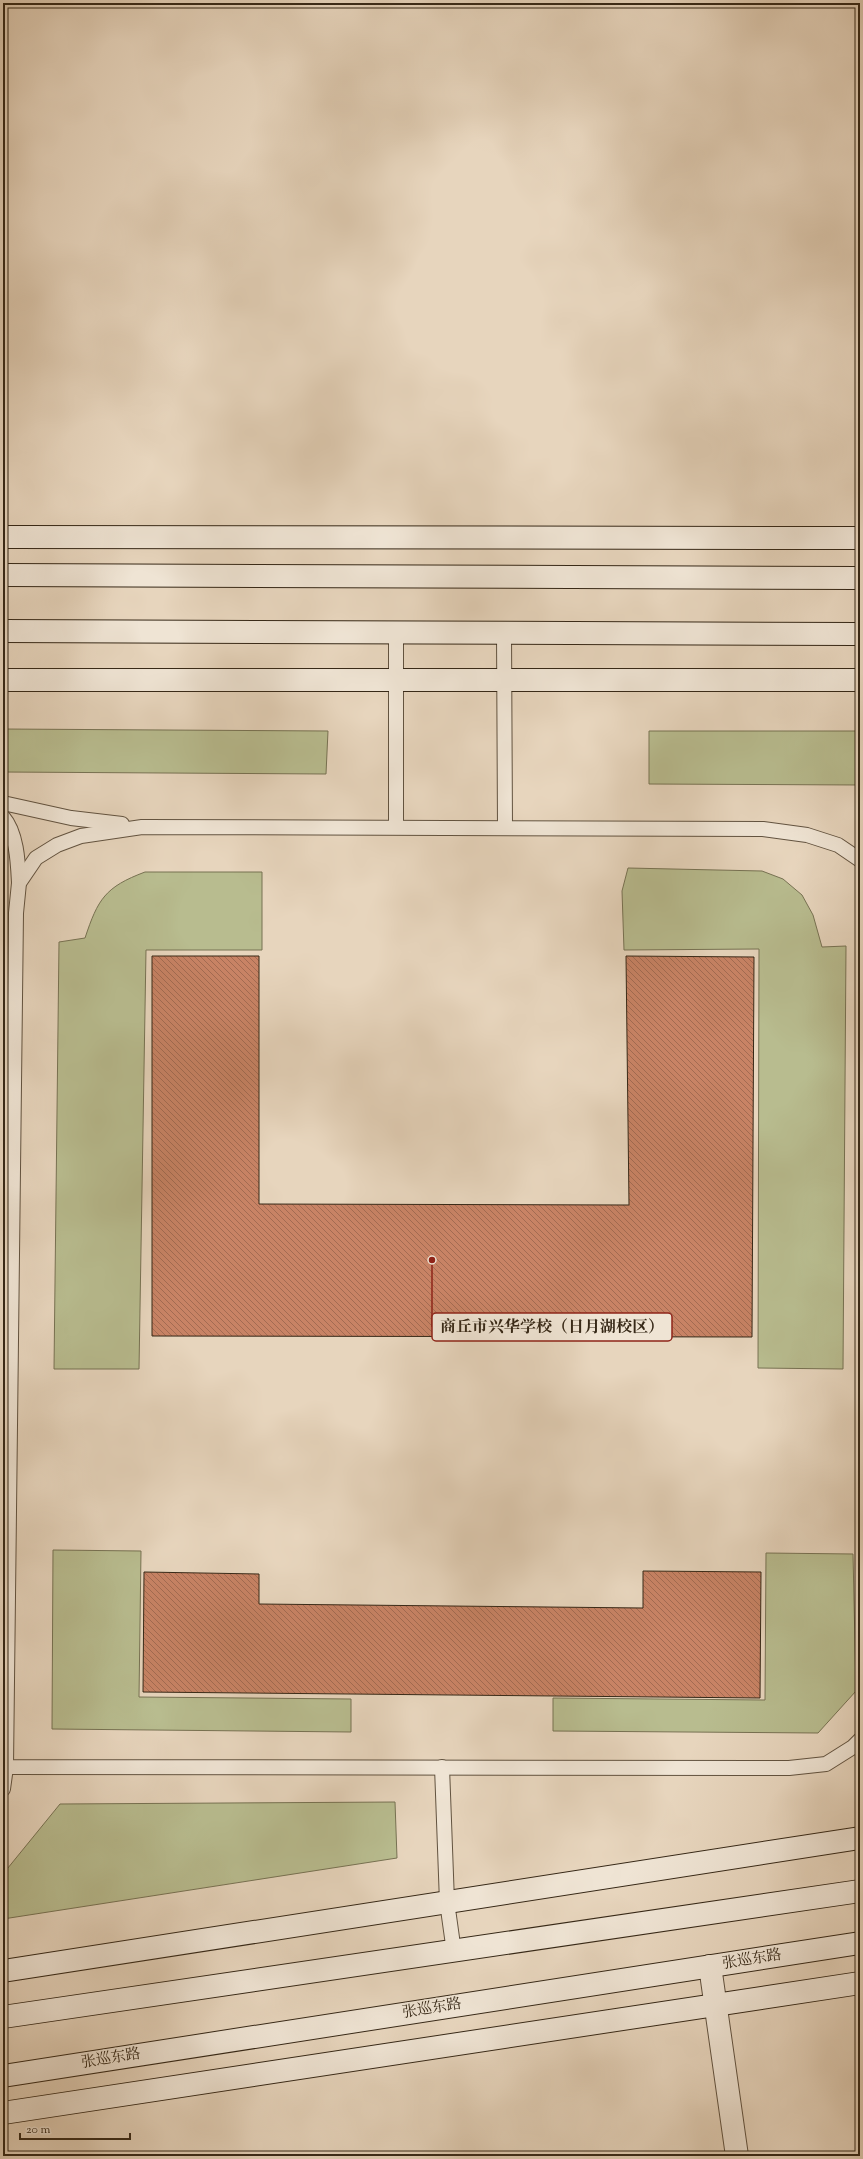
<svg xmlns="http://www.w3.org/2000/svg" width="863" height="2159" font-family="'Sorts Mill Goudy','Noto Serif SC',serif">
  <defs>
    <pattern id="building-back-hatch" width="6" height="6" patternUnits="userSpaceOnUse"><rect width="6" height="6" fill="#c88365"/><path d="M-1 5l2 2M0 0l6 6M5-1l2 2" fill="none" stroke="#a36b52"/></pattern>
  </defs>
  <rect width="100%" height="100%" fill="#e7d5bd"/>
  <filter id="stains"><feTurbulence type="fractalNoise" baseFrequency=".005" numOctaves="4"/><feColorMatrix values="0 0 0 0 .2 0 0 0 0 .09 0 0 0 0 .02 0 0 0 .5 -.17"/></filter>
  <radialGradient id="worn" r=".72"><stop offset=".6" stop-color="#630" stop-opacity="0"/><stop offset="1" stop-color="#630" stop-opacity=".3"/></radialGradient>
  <g fill="#b8bc8f" stroke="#777253">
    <path d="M3,729L328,731L326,774L3,772Z"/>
    <path d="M649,731H860V785L649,784Z"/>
    <path d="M628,868L762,871L783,879L802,895L813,915L822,947L846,946L843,1369L758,1368L759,949L624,950L622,891Z"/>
    <path d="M145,872H262V950H146L139,1369H54L59,942L85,938C98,899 105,887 145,872Z"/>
    <path d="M53,1550L141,1551L139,1697L351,1699V1732L52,1729Z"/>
    <path d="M766,1553L853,1554L856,1691L818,1733L553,1731V1698L765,1700Z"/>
    <path d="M395,1802L397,1858L3,1919V1874L60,1804Z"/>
  </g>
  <g fill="url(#building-back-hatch)" stroke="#362817">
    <path d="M152,956H259V1204L629,1205L626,956L754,957L752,1337L152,1336Z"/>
    <path d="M643,1571L761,1572L760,1698L143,1692L144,1572L259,1574V1604L643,1608Z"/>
  </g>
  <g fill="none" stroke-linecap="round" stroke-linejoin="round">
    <g stroke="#625340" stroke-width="16">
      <g id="lane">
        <path d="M504,633L505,827"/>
        <path d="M3,803L71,818L122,824"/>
        <path d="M3,817C17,833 18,863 19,883"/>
        <path d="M396,827V632"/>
        <path d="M860,860L838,845L807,835L763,829L142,827L81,836L57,845L36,858L19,883L16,913L6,1767L789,1768L826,1764L853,1747L860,1740"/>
        <path d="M442,1767L447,1902L454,1952"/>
        <path d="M3,1789L6,1767"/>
      </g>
    </g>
    <g stroke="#625340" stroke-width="24">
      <path id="street" d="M710,1966L737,2156"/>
    </g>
    <g stroke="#362817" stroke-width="24">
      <g id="secondary">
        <path d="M3,537L860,538"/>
        <path d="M3,575L860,578"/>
        <path d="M3,631L860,634"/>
        <path d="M3,680H860"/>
        <path d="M3,1971L860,1838"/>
        <path d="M3,2017L860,1891"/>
        <path d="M3,2076L860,1943"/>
        <path d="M3,2113L860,1983"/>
      </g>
    </g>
    <use href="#lane" stroke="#efe4d4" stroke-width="14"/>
    <use href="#street" stroke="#efe4d4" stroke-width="22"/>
    <use href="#secondary" stroke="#efe4d4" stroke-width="22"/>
  </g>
  <g text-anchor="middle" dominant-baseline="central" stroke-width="3" stroke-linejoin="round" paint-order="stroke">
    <g font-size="15" fill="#362817" stroke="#efe4d4">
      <text transform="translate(752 1960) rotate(-9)">张巡东路</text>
      <text transform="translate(432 2009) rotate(-9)">张巡东路</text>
      <text transform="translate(111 2059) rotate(-9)">张巡东路</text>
    </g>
  </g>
  <path fill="none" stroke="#8f2418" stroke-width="1.5" d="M432 1260L432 1327"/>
  <circle fill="#8f2418" stroke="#efe4d4" stroke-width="1.5" cx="432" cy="1260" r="4"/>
  <rect fill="#efe4d4" stroke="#8f2418" stroke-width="1.5" x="432" y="1313" width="240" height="28" rx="4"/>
  <g font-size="16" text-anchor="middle" font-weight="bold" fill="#362817">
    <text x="552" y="1332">商丘市兴华学校（日月湖校区）</text>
  </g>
  <rect width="863" height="2159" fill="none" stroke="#e7d5bd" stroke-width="16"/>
  <rect x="4" y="4" width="855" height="2151" fill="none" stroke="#362817" stroke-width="2"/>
  <rect x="8" y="8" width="847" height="2143" fill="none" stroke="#362817"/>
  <path d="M20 2133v6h110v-6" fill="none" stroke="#362817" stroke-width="2"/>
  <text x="26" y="2133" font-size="12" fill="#362817" stroke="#efe4d4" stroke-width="3" paint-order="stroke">20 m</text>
  <rect width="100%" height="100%" filter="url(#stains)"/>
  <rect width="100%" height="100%" fill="url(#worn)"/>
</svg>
